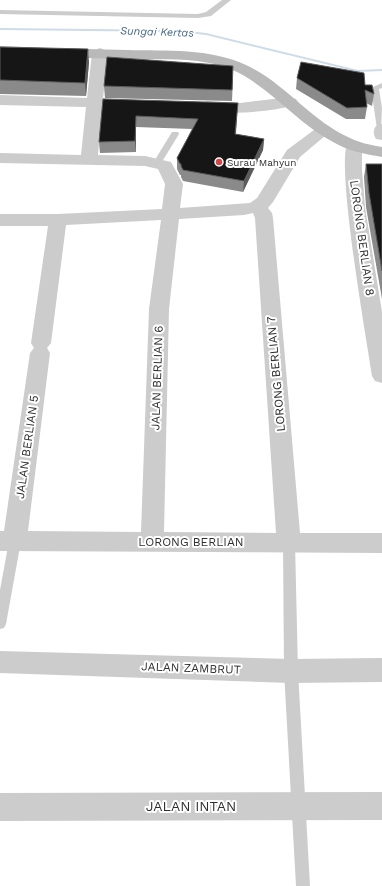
<svg xmlns="http://www.w3.org/2000/svg" width="382" height="886" font-family="'Work Sans',sans-serif">
  <rect width="100%" height="100%" fill="#fff"/>
  <g fill="none" stroke-linecap="round" stroke-linejoin="round">
    <path fill="#cddce8" fill-rule="evenodd" d="M0,28L179,30L206,33L358,70L382,69V71L358,72L206,35L179,32L0,30Z"/>
    <g fill="#ccc" fill-rule="evenodd">
      <path d="M222,0H231L211,16L198,18L0,14V10L198,14L206,12Z"/>
      <path d="M382,83V88L379,89L382,108L381,131L377,129L371,88Z"/>
      <path d="M172,132H178L179,134L160,165H154L153,163Z"/>
      <path d="M15,536L19,538L21,541L6,624L4,628L0,629V590L9,541L11,538Z"/>
      <path d="M289,538L293,540L295,543L298,671L310,886H296L284,671L283,543L285,540Z"/>
    </g>
    <g fill="#ccc" fill-rule="evenodd">
      <path d="M100,48L105,50L108,53L103,98L139,101L141,104L139,107L133,109L102,108L98,155L145,156L171,162L183,184L180,208L250,203L257,198L287,150L318,127L324,125L330,127L332,130L300,157L273,202L268,208L272,213L273,218L300,533H382V553L0,551V531H4L30,353L34,348L31,343L48,226H0V214H58L162,209L165,184L158,169L145,166L0,163V153L81,155L86,107L0,105V95L87,98L92,53L95,50ZM253,213L255,218L276,533L164,532L169,309L179,219L244,215ZM161,220L149,309L141,532L28,531L50,353L47,348L51,343L66,225Z"/>
      <path d="M290,97L296,99L298,102L296,105C268,112 229,116 201,109L199,106L201,103L207,101L240,103Z"/>
      <path d="M382,124V140L376,139C373,134 373,130 376,126Z"/>
      <path d="M354,141L360,142L362,146V170L365,207L382,312V383L375,381L372,376C367,342 335,162 348,142Z"/>
      <path d="M0,651L291,659L382,658V682L291,683L0,673Z"/>
      <path d="M382,792V820L0,821V793Z"/>
    </g>
    <path fill="#b9b9b9" fill-rule="evenodd" d="M0,46C42,48 85,49 127,50C166,51 210,48 246,65C285,83 311,121 350,138C360,143 371,145 382,147V157C365,154 348,151 333,142C297,123 272,89 235,71C203,56 164,60 130,59C87,58 43,57 0,56Z"/>
  </g>
  <g fill="#8a8a8a">
    <path d="M0,47L89,62L86,96L0,94Z"/>
    <path d="M233,77L232,101L105,98L104,86Z"/>
    <path d="M297,78L365,85L374,94L372,106L366,103L367,107L365,119H346L296,89Z"/>
    <path d="M103,99L237,114L236,134L264,139L263,150L243,192L183,181L181,177V175H180L177,169V158L192,129L136,127V152L100,153L99,142Z"/>
    <path d="M366,164H382V299L366,207L364,177Z"/>
  </g>
  <g fill="#5c5c5c">
    <path d="M88,49L89,62L86,96L85,83Z"/>
    <path d="M238,103L237,114L235,145V134Z"/>
    <path d="M136,116V152L135,141Z"/>
    <path d="M264,139L263,150L243,192L244,181Z"/>
  </g>
  <g fill="#161616" stroke="#5c5c5c">
    <path d="M0,47L88,49L85,83L0,80Z"/>
    <path d="M107,57L233,66L232,90L104,86Z"/>
    <path d="M301,62L364,73L365,85H372L374,94L365,90L367,107L347,108L297,78Z"/>
    <path d="M103,99L238,103L235,134L264,139L244,181L183,170L181,166V164H180L177,158L198,119L136,116L135,141L99,142Z"/>
    <path d="M366,164H382V271L369,193Z"/>
  </g>
  <circle fill="#d04748" stroke="#fff" stroke-width="1.5" cx="219" cy="162" r="4"/>
  <g text-anchor="middle" dominant-baseline="central" stroke-width="4" stroke-linejoin="round" paint-order="stroke">
    <g font-size="10" fill="#2f2f2f" stroke="#fff" text-anchor="start">
      <text x="227" y="162">Surau Mahyun</text>
    </g>
    <g font-size="11" font-style="italic" fill="#476a87" stroke="#fff">
      <text transform="translate(157 32) rotate(2)">Sungai Kertas</text>
    </g>
    <g font-size="12" fill="#2f2f2f" stroke="#fff">
      <text transform="translate(362 238) rotate(82)">LORONG BERLIAN 8</text>
      <text transform="translate(276 374) rotate(-95)">LORONG BERLIAN 7</text>
      <text transform="translate(157 378) rotate(-88)">JALAN BERLIAN 6</text>
      <text transform="translate(27 447) rotate(-82)">JALAN BERLIAN 5</text>
      <text x="191" y="542">LORONG BERLIAN</text>
      <text transform="translate(191 668) rotate(2)">JALAN ZAMBRUT</text>
    </g>
    <g font-size="14" fill="#2f2f2f" stroke="#fff">
      <text x="191" y="806">JALAN INTAN</text>
    </g>
  </g>
</svg>
